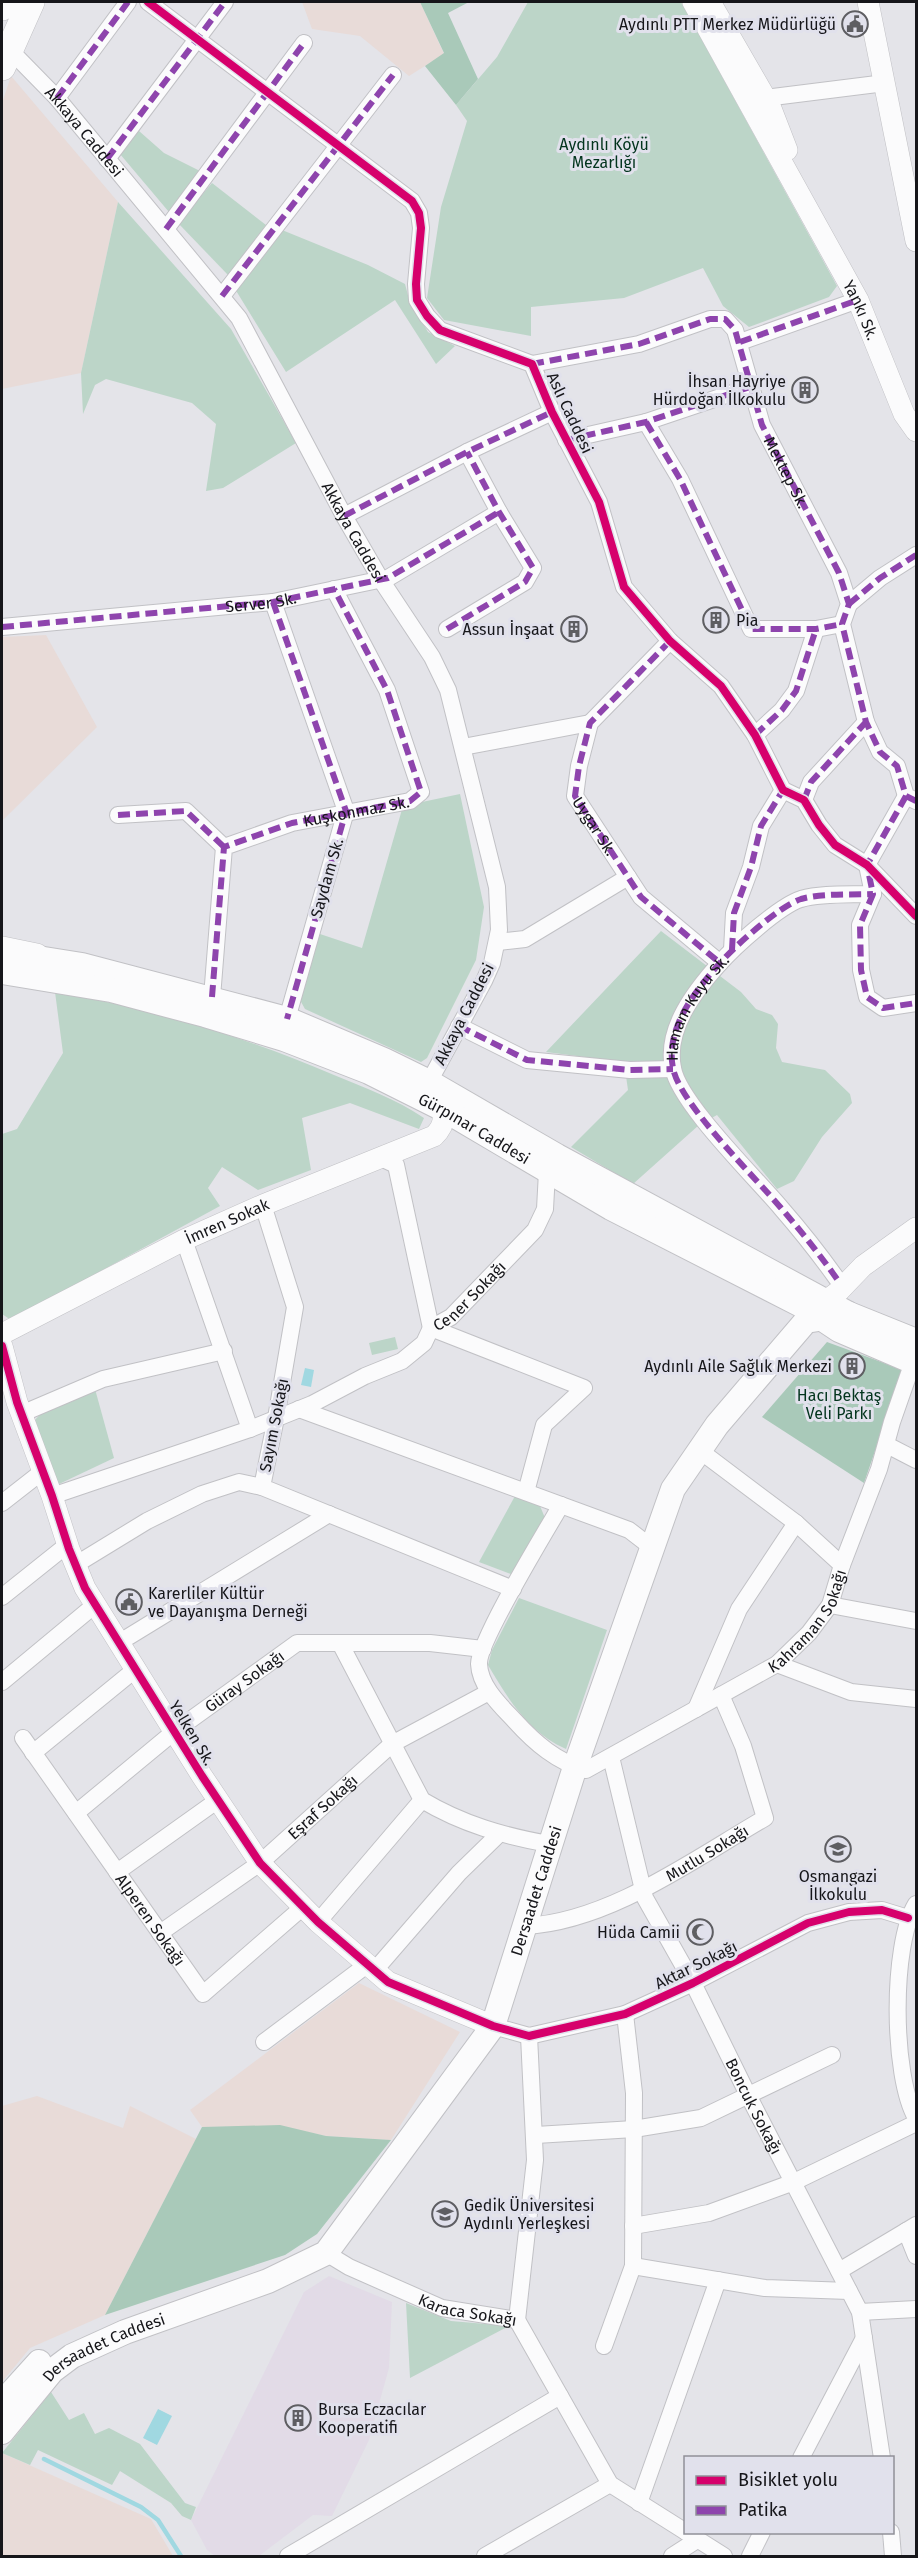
<svg xmlns="http://www.w3.org/2000/svg" width="918" height="2558" font-family="'Fira Sans',sans-serif">
  <rect width="100%" height="100%" fill="#e4e4e9"/>
  <path fill="#e2dbe7" d="M329,2276L392,2302L389,2368L369,2440L332,2516L313,2515L259,2556H215L207,2550L191,2520L304,2292Z"/>
  <g fill="#e8dbd8">
    <path d="M302,2H420L444,54L409,76L360,36L312,29Z"/>
    <path d="M11,76L118,202L81,373L2,389V103Z"/>
    <path d="M46,635L97,727L2,821V637Z"/>
    <path d="M359,1983L460,2032L391,2140L326,2136L280,2126L202,2127L190,2110Z"/>
    <path d="M37,2096L123,2128L130,2106L196,2139L105,2315L30,2348L2,2382V2106Z"/>
    <path d="M2,2453L151,2519L173,2556H2Z"/>
  </g>
  <g fill="#bcd5c8">
    <path d="M528,2H681L837,286L829,297L749,327L723,306L703,268L624,298L531,307V336L444,320L427,298L441,207L467,121L456,105L497,57Z"/>
    <path d="M139,131L164,153L200,171L169,212L120,154Z"/>
    <path d="M212,183L266,225L228,275L178,223Z"/>
    <path d="M118,202L231,329L296,443L223,488L206,491L216,424L192,403L106,379L95,385L83,414L81,373Z"/>
    <path d="M282,230L368,265L405,284L409,299L428,332L455,346L436,364L395,300L286,372L235,289Z"/>
    <path d="M460,794L484,907L476,960L427,1058L421,1062L305,1009L300,1000L320,934L362,948L403,806Z"/>
    <path d="M661,931L741,992L756,1009L772,1015L778,1024L776,1048L782,1062L825,1070L850,1094L852,1103L822,1137L794,1181L777,1189L717,1115L699,1125L633,1184L571,1147L628,1090L624,1062L546,1052Z"/>
    <path d="M55,992C151,1008 245,1037 334,1075C365,1088 396,1099 424,1118L419,1129L350,1103L302,1118L311,1170L258,1190L222,1167L208,1188L220,1206L11,1320L2,1314V1134L17,1129L63,1053Z"/>
    <path d="M395,1337L398,1349L372,1355L369,1343Z"/>
    <path d="M95,1389L114,1458L57,1485L34,1421L46,1408Z"/>
    <path d="M515,1496L540,1506L545,1518L511,1574L479,1562Z"/>
    <path d="M519,1598L607,1630L566,1749C528,1732 508,1699 488,1665L492,1650Z"/>
    <path d="M406,2303L451,2321L509,2326L410,2378Z"/>
    <path d="M51,2392L69,2420L84,2413L95,2434L109,2428L140,2444L185,2503L196,2507L191,2520L182,2516L171,2503L120,2471L112,2485L38,2450L30,2465L2,2453Z"/>
  </g>
  <g fill="#a9c9b9">
    <path d="M420,2H469L448,13L478,79L456,105L425,66L444,53Z"/>
    <path d="M827,1342L903,1370L864,1483L762,1417Z"/>
    <path d="M280,2125L326,2136L391,2140L317,2234L285,2255L105,2315L202,2127Z"/>
  </g>
  <g fill="#a0d8e1">
    <path d="M305,1368L314,1370L311,1387L301,1385Z"/>
    <path d="M158,2409L172,2416L157,2445L143,2438Z"/>
  </g>
  <g fill="none" stroke-linecap="round" stroke-linejoin="round">
    <path stroke="#a0d8e1" stroke-width="4.5" d="M44,2459L141,2507L158,2520L181,2556"/>
    <g stroke="#c1c1c5" stroke-width="18">
      <g id="minor">
        <path d="M148,2L412,201L419,213L421,228L416,284L417,300L427,316L440,330L532,364L552,412L599,502L624,587L670,641L721,686L755,735L783,790L804,800L819,825L835,845L867,865L916,916"/>
        <path id="s1" d="M9,49L57,98L239,318L344,516L381,580L432,657L448,690L497,887L499,930L492,963L484,981L429,1082L420,1080"/>
        <path d="M57,98L128,2"/>
        <path d="M765,98L885,83"/>
        <path d="M107,159L225,2"/>
        <path d="M166,229L304,43"/>
        <path d="M222,296L393,75"/>
        <path d="M740,342L858,300"/>
        <path d="M532,364L639,344L710,319H725L735,330L762,425L839,573L849,604L842,624L866,722L880,752L897,766L906,796L916,801"/>
        <path d="M646,422L680,479L751,629H816L842,624"/>
        <path d="M566,440L646,422L753,386"/>
        <path d="M344,516L467,452L552,412"/>
        <path d="M273,602L346,811L287,1019"/>
        <path d="M849,604L880,578L916,555"/>
        <path d="M2,627L273,602L388,578L499,512"/>
        <path d="M447,629L525,582L533,568L499,512L467,452"/>
        <path d="M670,641L590,723L579,766L575,796L641,897L720,963"/>
        <path d="M755,735L782,710L796,691L816,629"/>
        <path d="M463,747L590,723"/>
        <path d="M906,796L867,865L873,894L860,925L861,970L867,997L883,1008L916,1003"/>
        <path d="M804,800L811,782L866,722"/>
        <path d="M118,815L186,811L224,847"/>
        <path d="M498,942L525,939L628,877"/>
        <path d="M732,950L734,913L751,867L761,826L783,790"/>
        <path id="s2" d="M212,997L224,847L292,823L410,801L421,792L387,690L334,589"/>
        <path d="M459,1026L527,1060L630,1070L673,1069"/>
        <path d="M381,1158L396,1165L431,1328"/>
        <path d="M263,1205L295,1307L276,1418L262,1487L513,1589"/>
        <path d="M184,1240L250,1429"/>
        <path d="M837,1279C820,1255 801,1231 781,1208C756,1178 679,1103 673,1068C665,1029 695,991 719,964C734,947 779,906 801,899C823,893 850,895 873,894"/>
        <path d="M431,1328L584,1388L544,1425L526,1492"/>
        <path d="M299,1409L629,1530L651,1547"/>
        <path d="M21,1414L103,1379L224,1351"/>
        <path d="M887,1445L916,1460"/>
        <path d="M699,1450L796,1523L842,1565"/>
        <path id="s3" d="M52,1496L250,1429L312,1404L365,1376L402,1361L424,1343L431,1328L451,1317L535,1230L545,1209L547,1172"/>
        <path d="M2,1503L43,1471"/>
        <path id="s4" d="M561,1505C546,1531 478,1642 479,1664C480,1687 501,1706 515,1721C535,1743 557,1762 586,1770L777,1664L809,1633L830,1605L842,1565L879,1469L892,1422L913,1362"/>
        <path d="M75,1565L147,1521L202,1494L239,1482L262,1487"/>
        <path d="M2,1597L67,1545"/>
        <path d="M830,1605L916,1621"/>
        <path d="M120,1642L329,1514"/>
        <path d="M341,1645L422,1800C462,1824 504,1836 549,1844"/>
        <path d="M777,1664L851,1692L916,1699"/>
        <path d="M2,1682L96,1604"/>
        <path d="M696,1709L739,1609L796,1523"/>
        <path id="s5" d="M23,1738L203,1994L303,1907"/>
        <path d="M33,1753L137,1668"/>
        <path id="s6" d="M611,1757L645,1898L693,1983L748,2095L860,2312L882,2458"/>
        <path id="s7" d="M76,1813L175,1731L297,1643H430L483,1649"/>
        <path d="M117,1872L218,1800"/>
        <path d="M916,1904C891,1945 892,2076 916,2118"/>
        <path d="M318,1922L422,1800"/>
        <path id="s8" d="M525,1926C609,1922 694,1859 765,1818L743,1746L721,1695"/>
        <path id="s9" d="M160,1933L260,1863L392,1744L489,1692"/>
        <path d="M375,1970L459,1873L498,1835"/>
        <path d="M493,2026L529,2036L625,2014L693,1983L808,1923L849,1912L882,1910L908,1918"/>
        <path d="M264,2042L368,1964"/>
        <path d="M536,2135L634,2129L701,2118L832,2055"/>
        <path d="M916,2225L906,2231L916,2256"/>
        <path d="M633,2226L709,2213L794,2182L916,2123"/>
        <path id="s10" d="M326,2253L349,2267L442,2308L517,2320"/>
        <path d="M633,2266L765,2288L849,2291"/>
        <path d="M839,2271L906,2231"/>
        <path d="M860,2312L916,2309"/>
        <path d="M517,2320L535,2160L529,2036"/>
        <path d="M517,2320L610,2484L686,2532"/>
        <path d="M604,2346L633,2266L634,2093L625,2014"/>
        <path d="M801,2458L864,2338"/>
        <path d="M639,2503L718,2280"/>
        <path d="M686,2532L724,2556"/>
        <path d="M891,2532L893,2556"/>
        <path d="M288,2556L560,2396"/>
        <path d="M485,2556L610,2484"/>
        <path d="M672,2556L697,2540"/>
        <path d="M750,2556L762,2532"/>
      </g>
    </g>
    <g stroke="#c1c1c5" stroke-width="22">
      <g id="tertiary">
        <path id="s11" d="M693,2L858,300L904,414L916,431"/>
        <path d="M710,2L770,106L787,150"/>
        <path d="M868,2L916,241"/>
        <path d="M813,1311L839,1291L863,1266L916,1228"/>
        <path id="s12" d="M2,1334L184,1240L263,1205L434,1136C448,1123 444,1111 436,1096"/>
        <path d="M2,1346L17,1402L52,1496L69,1549L85,1588L202,1776L260,1863L318,1922L388,1982L493,2026"/>
      </g>
    </g>
    <g stroke="#c1c1c5" stroke-width="26">
      <g id="secondary">
        <path d="M19,955L82,965L287,1019L384,1060L429,1082L557,1156L849,1314L916,1341"/>
        <path id="s13" d="M2,972L111,990L205,1015L284,1039L369,1072L443,1109L611,1208L803,1306L839,1330L916,1363"/>
        <path d="M2,2403L39,2362"/>
        <path id="s14" d="M2,2432L52,2371L72,2356L125,2332L268,2281L326,2253L493,2026L575,1767L673,1489L717,1425L806,1321L849,1314"/>
      </g>
    </g>
    <g stroke="#c1c1c5" stroke-width="28">
      <g id="primary">
        <path d="M2,7L3,2"/>
        <path d="M2,67L31,2"/>
        <path d="M2,950L36,957"/>
      </g>
    </g>
    <use href="#minor" stroke="#fbfbfc" stroke-width="16"/>
    <use href="#tertiary" stroke="#fbfbfc" stroke-width="21"/>
    <use href="#secondary" stroke="#fbfbfc" stroke-width="24"/>
    <use href="#primary" stroke="#fbfbfc" stroke-width="27"/>
    <g stroke="#8e44ad" stroke-width="6" stroke-dasharray="12 6" stroke-linecap="butt">
      <path d="M57,98L128,2"/>
      <path d="M107,159L225,2"/>
      <path d="M166,229L304,43"/>
      <path d="M222,296L393,75"/>
      <path d="M740,342L858,300"/>
      <path id="s15" d="M532,364L639,344L710,319H725L735,330L762,425L839,573L849,604L842,624L866,722L880,752L897,766L906,796L916,801"/>
      <path d="M646,422L680,479L751,629H816L842,624"/>
      <path d="M566,440L646,422L753,386"/>
      <path d="M344,516L467,452L552,412"/>
      <path d="M273,602L346,811L287,1019"/>
      <path d="M849,604L880,578L916,555"/>
      <path id="s16" d="M2,627L273,602L388,578L499,512"/>
      <path d="M447,629L525,582L533,568L499,512L467,452"/>
      <path id="s17" d="M670,641L590,723L579,766L575,796L641,897L720,963"/>
      <path d="M755,735L782,710L796,691L816,629"/>
      <path d="M906,796L867,865L873,894L860,925L861,970L867,997L883,1008L916,1003"/>
      <path d="M804,800L811,782L866,722"/>
      <path d="M118,815L186,811L224,847"/>
      <path d="M732,950L734,913L751,867L761,826L783,790"/>
      <path d="M212,997L224,847L292,823L410,801L421,792L387,690L334,589"/>
      <path d="M459,1026L527,1060L630,1070L673,1069"/>
      <path id="s18" d="M837,1279C820,1255 801,1231 781,1208C756,1178 679,1103 673,1068C665,1029 695,991 719,964C734,947 779,906 801,899C823,893 850,895 873,894"/>
    </g>
    <g stroke="#e1e1ec" stroke-width="11">
      <g id="cycleway">
        <path d="M148,2L412,201L419,213L421,228L416,284L417,300L427,316L440,330L532,364L552,412L599,502L624,587L670,641L721,686L755,735L783,790L804,800L819,825L835,845L867,865L916,916"/>
        <path d="M2,1346L17,1402L52,1496L69,1549L85,1588L202,1776L260,1863L318,1922L388,1982L493,2026L529,2036L625,2014L693,1983L808,1923L849,1912L882,1910L908,1918"/>
      </g>
    </g>
    <use href="#cycleway" stroke="#d6006c" stroke-width="8"/>
  </g>
  <defs>
    <g id="civic-ring" transform="scale(1.35)"><circle r="9.5" fill="#e1e1ec" stroke="#5e5e62" stroke-width="1.5"/><path d="M-.6-6.5H3V-4.5H.6V-3L4-1V1h2V6H-6V1h2V-1L-.6-3ZM-1.2 2.5V6h2.4V2.5Z" fill="#5e5e62"/></g>
    <g id="building-ring" transform="scale(1.35)"><circle r="9.5" fill="#e1e1ec" stroke="#5e5e62" stroke-width="1.5"/><path d="M-4-6H4V6H1V3H-1V6H-4ZM-2.5-4.3h1.7v1.8h-1.7ZM.8-4.3h1.7v1.8H.8ZM-2.5-1h1.7V.8h-1.7ZM.8-1h1.7V.8H.8Z" fill="#5e5e62"/></g>
    <g id="school-ring" transform="scale(1.35)"><circle r="9.5" fill="#e1e1ec" stroke="#5e5e62" stroke-width="1.5"/><path d="M0-5L7-2L0 1L-7-2ZM-4 1L0 2.5L4 1V4Q0 6-4 4Z" fill="#5e5e62"/></g>
    <g id="mosque-ring" transform="scale(1.35)"><circle r="9.5" fill="#e1e1ec" stroke="#5e5e62" stroke-width="1.5"/><path d="M3.5-4.9A6 6 0 1 0 3.5 4.9A5 5 0 1 1 3.5-4.9Z" fill="#5e5e62"/></g>
    <g id="university-ring" transform="scale(1.35)"><circle r="9.5" fill="#e1e1ec" stroke="#5e5e62" stroke-width="1.5"/><path d="M0-5L7-2L0 1L-7-2ZM-4 1L0 2.5L4 1V4Q0 6-4 4Z" fill="#5e5e62"/></g>
  </defs>
  <g fill-rule="evenodd">
    <use href="#civic-ring" x="855" y="24"/>
    <use href="#building-ring" x="805" y="390"/>
    <use href="#building-ring" x="716" y="620"/>
    <use href="#building-ring" x="574" y="629"/>
    <use href="#building-ring" x="852" y="1366"/>
    <use href="#civic-ring" x="129" y="1602"/>
    <use href="#school-ring" x="838" y="1849"/>
    <use href="#mosque-ring" x="700" y="1932"/>
    <use href="#university-ring" x="445" y="2214"/>
    <use href="#building-ring" x="298" y="2418"/>
  </g>
  <g text-anchor="middle" dominant-baseline="central" stroke-width="6" stroke-linejoin="round" paint-order="stroke">
    <g font-size="16" fill="#16161a" stroke="#e1e1ec" text-anchor="end">
      <text x="836" y="24">Aydınlı PTT Merkez Müdürlüğü</text>
      <text x="786" y="381">İhsan Hayriye<tspan x="786" dy="18">Hürdoğan İlkokulu</tspan></text>
      <text x="736" y="620" text-anchor="start">Pia</text>
      <text x="554" y="629">Assun İnşaat</text>
      <text x="832" y="1366">Aydınlı Aile Sağlık Merkezi</text>
      <text x="148" y="1593" text-anchor="start">Karerliler Kültür<tspan x="148" dy="18">ve Dayanışma Derneği</tspan></text>
      <text x="838" y="1876" text-anchor="middle">Osmangazi<tspan x="838" dy="18">İlkokulu</tspan></text>
      <text x="680" y="1932">Hüda Camii</text>
      <text x="464" y="2205" text-anchor="start">Gedik Üniversitesi<tspan x="464" dy="18">Aydınlı Yerleşkesi</tspan></text>
      <text x="318" y="2409" text-anchor="start">Bursa Eczacılar<tspan x="318" dy="18">Kooperatifi</tspan></text>
    </g>
    <g font-size="16" fill="#16161a" stroke="#e1e1ec">
      <text stroke="none"><textPath href="#s1" startOffset="112">Akkaya Caddesi</textPath></text>
      <text stroke="none"><textPath href="#s11" startOffset="351">Yankı Sk.</textPath></text>
      <text transform="translate(570 413) rotate(65)">Aslı Caddesi</text>
      <text stroke="none"><textPath href="#s15" startOffset="366">Mektep Sk.</textPath></text>
      <text stroke="none"><textPath href="#s1" startOffset="597">Akkaya Caddesi</textPath></text>
      <text stroke="none"><textPath href="#s16" startOffset="260">Server Sk.</textPath></text>
      <text stroke="none"><textPath href="#s2" startOffset="288">Kuşkonmaz Sk.</textPath></text>
      <text stroke="none"><textPath href="#s17" startOffset="225">Uygar Sk.</textPath></text>
      <text transform="translate(327 878) rotate(-74)">Saydam Sk.</text>
      <text stroke="none"><textPath href="#s18" startOffset="336">Hamam Kuyu Sk.</textPath></text>
      <text transform="translate(464 1014) rotate(-63)">Akkaya Caddesi</text>
      <text stroke="none"><textPath href="#s13" startOffset="501">Gürpınar Caddesi</textPath></text>
      <text stroke="none"><textPath href="#s12" startOffset="252">İmren Sokak</textPath></text>
      <text stroke="none"><textPath href="#s3" startOffset="471">Cener Sokağı</textPath></text>
      <text transform="translate(274 1425) rotate(-79)">Sayım Sokağı</text>
      <text stroke="none"><textPath href="#s4" startOffset="608">Kahraman Sokağı</textPath></text>
      <text stroke="none"><textPath href="#s7" startOffset="214">Güray Sokağı</textPath></text>
      <text transform="translate(192 1733) rotate(59)">Yelken Sk.</text>
      <text stroke="none"><textPath href="#s9" startOffset="206">Eşraf Sokağı</textPath></text>
      <text stroke="none"><textPath href="#s8" startOffset="198">Mutlu Sokağı</textPath></text>
      <text stroke="none"><textPath href="#s14" startOffset="802">Dersaadet Caddesi</textPath></text>
      <text stroke="none"><textPath href="#s5" startOffset="222">Alperen Sokağı</textPath></text>
      <text transform="translate(696 1965) rotate(-26)">Aktar Sokağı</text>
      <text stroke="none"><textPath href="#s6" startOffset="380">Boncuk Sokağı</textPath></text>
      <text stroke="none"><textPath href="#s10" startOffset="154">Karaca Sokağı</textPath></text>
      <text stroke="none"><textPath href="#s14" startOffset="136">Dersaadet Caddesi</textPath></text>
    </g>
    <g font-size="16" fill="#02341d" stroke="#e1e1ec">
      <text x="604" y="144">Aydınlı Köyü<tspan x="604" dy="18">Mezarlığı</tspan></text>
      <text x="839" y="1395">Hacı Bektaş<tspan x="839" dy="18">Veli Parkı</tspan></text>
    </g>
  </g>
  <rect width="918" height="2558" fill="none" stroke="#16161a" stroke-width="6"/>
  <rect x="684" y="2456" width="210" height="78" fill="#e1e1ec" stroke="#909098" stroke-width="1.5"/>
  <rect x="696" y="2476" width="30" height="9" fill="#d6006c" stroke="#909098" stroke-width="1.5"/>
  <text x="738" y="2486" font-size="18" fill="#16161a">Bisiklet yolu</text>
  <rect x="696" y="2506" width="30" height="9" fill="#8e44ad" stroke="#909098" stroke-width="1.5"/>
  <text x="738" y="2516" font-size="18" fill="#16161a">Patika</text>
</svg>
